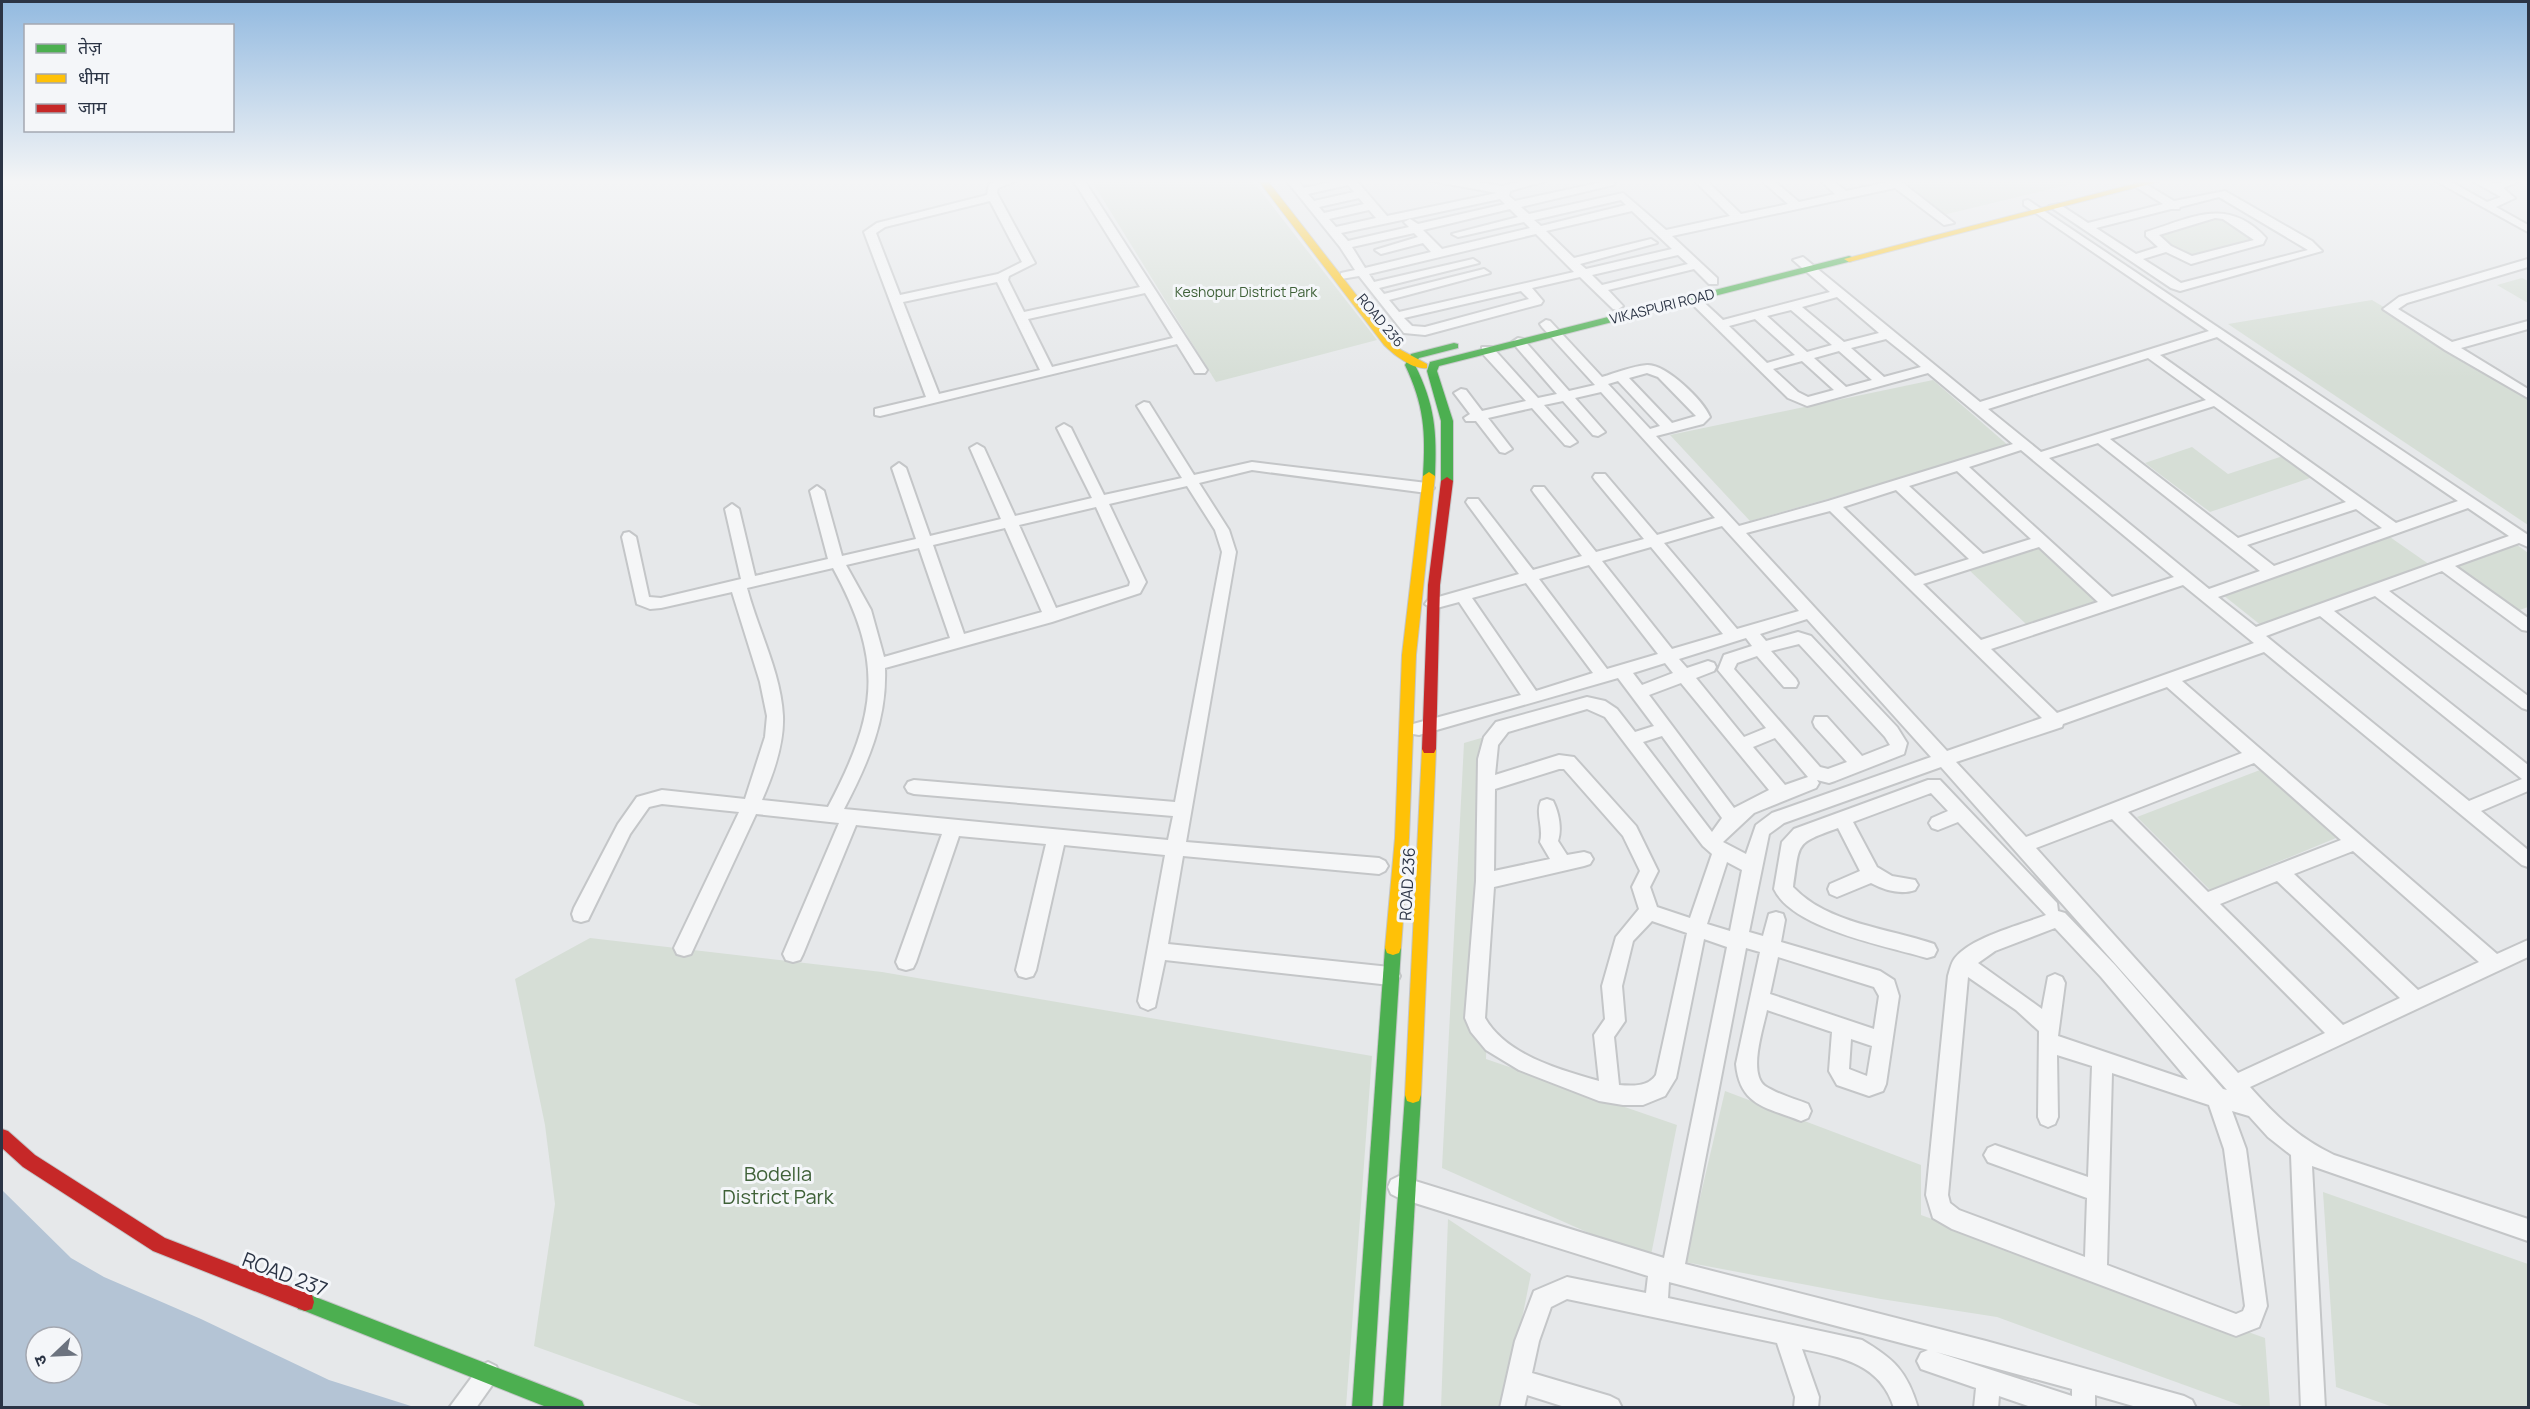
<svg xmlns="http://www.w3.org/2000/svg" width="2530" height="1409" font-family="Manrope,'Noto Sans Devanagari',sans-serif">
  <rect width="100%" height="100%" fill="#e6e8ea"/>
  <g fill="#d6ded6">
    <path d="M1091,180H1252L1377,340L1216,382Z"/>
    <path d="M1894,180H2088L1943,215Z"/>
    <path d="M2223,217L2261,240L2193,259L2155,235Z"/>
    <path d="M2522,278L2528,281V303L2497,285Z"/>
    <path d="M2372,300L2528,394V525L2228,324Z"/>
    <path d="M1933,380L2010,447L1750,521L1670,435Z"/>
    <path d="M2192,447L2228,474L2283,456L2313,477L2210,512L2145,463Z"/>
    <path d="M2387,535L2433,567L2267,630L2223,595Z"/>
    <path d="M2516,544L2528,553V607L2517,611L2455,567Z"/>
    <path d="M2044,545L2105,598L2026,624L1968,569Z"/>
    <path d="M1495,734L1486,1059L1677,1125L1650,1260L1442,1168L1464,743Z"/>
    <path d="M2260,770L2336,838L2210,890L2137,817Z"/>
    <path d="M590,938L882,972L1372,1056L1346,1407H704L534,1346L555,1204L545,1125L515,979Z"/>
    <path d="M1725,1091L1921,1165V1215L2265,1338L2270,1407H2245L1997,1317L1881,1299L1685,1262Z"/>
    <path d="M2323,1192L2528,1264V1407H2393L2336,1387Z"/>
    <path d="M1448,1219L1531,1274L1504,1407L1441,1408Z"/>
  </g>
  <path fill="#b4c4d5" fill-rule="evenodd" d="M2,1190L71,1258L104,1277L201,1319L329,1380L414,1407H2ZM36,1337H72V1373H36Z"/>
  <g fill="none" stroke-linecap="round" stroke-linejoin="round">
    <g stroke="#c4c6c8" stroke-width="4">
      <g id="street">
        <path d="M1000,180H1018L998,188L997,193L1035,263L1009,276L1008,280L1024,312L1140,287L1073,180H1084L1207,370L1205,373H1195L1177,344L880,416L875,415V409L926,397L864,232L877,223L987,195L989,184ZM990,201L1022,262L998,274L900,295L876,233L885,227ZM997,282L1040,370L939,394L903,302ZM1145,293L1173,338L1052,367L1028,319Z"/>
        <path d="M1286,180H1297L1304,188L1339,180H1356L1387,216L1497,193L1426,180H1465L1502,186L1527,180H1549L1510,191L1509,196L1515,201L1612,180L1615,183L1613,185L1521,207L1529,214L1623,193L1666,230L1730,216L1694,180H1706L1741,214L1788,204L1761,180H1773L1799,202L1835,194L1820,180H1832L1846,191L1888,182L1887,180H1899L1954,223L1944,225L1895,188L1672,236L1717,278V284H1709L1694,269L1608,290L1623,306L1617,310L1613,309L1580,277L1532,288L1543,301L1541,304L1425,335L1404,333L1359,276L1341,279V273L1355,270L1340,247ZM1348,185L1354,192L1314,201L1308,194ZM1359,198L1364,204L1324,213L1319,207ZM1500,199L1505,204L1418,224L1410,219L1404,222L1409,227L1348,241L1341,233ZM1621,200L1626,205L1541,226L1534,220ZM1510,209L1518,217L1452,234L1458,237L1524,222L1530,228L1442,249L1423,230ZM1369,210L1376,218L1336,227L1329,219ZM1632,211L1672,249L1586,269L1580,264L1657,243L1651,239L1574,258L1546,231ZM1414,233L1418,237L1375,250L1381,254L1423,243L1431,252L1365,268L1352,247ZM1536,234L1574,272L1399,312L1389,300L1490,273L1484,269L1384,294L1379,288L1479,263L1473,259L1374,282L1369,274ZM1678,255L1688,264L1602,285L1592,275ZM1521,291L1529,299L1425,327L1412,326L1404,318Z"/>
        <path d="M2434,180H2448L2487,202L2501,197L2471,180L2495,183L2523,180L2503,188L2515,198L2496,207L2528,225V232Z"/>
        <path d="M2136,183H2144L2174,201L2225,191L2312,241L2322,251L2180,291L2171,288L2049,206L2059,204L2088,223L2163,204L2136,187ZM2219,197L2308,250L2181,283L2143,259L2166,252L2191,264L2263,244L2266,238C2227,196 2192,218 2146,232V236L2158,247L2136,254L2096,228L2171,209H2179L2180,207ZM2215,218L2223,219L2254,240L2192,256L2171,246L2159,235Z"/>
        <path d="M2028,200L2528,535V547L2519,543L2455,566L2528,618V631L2522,630L2442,571L2389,591L2528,696V710L2522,708L2375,596L2334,611L2528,765V791L2481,811L2528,850V867L2522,865L2264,652L2182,681L2497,954L2528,940V957L2250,1087C2277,1117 2297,1137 2334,1155L2528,1219V1241L2312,1166L2325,1408H2301L2291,1155L2268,1137L2249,1116L2232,1111L2246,1149L2267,1306L2259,1327L2236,1336L1952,1229L1933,1218L1926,1195L1948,976C1950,970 1951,963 1955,958C1971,937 2021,925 2046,915L1958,822L1938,830L1932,828L1929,823L1932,818L1948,811L1931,793L1853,822L1877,867L1892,876L1915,880L1918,885L1915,890C1901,895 1884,890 1871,883L1837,897L1830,894L1828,889L1830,884L1860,871L1838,828C1794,844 1800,842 1793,887C1828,924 1888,928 1934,944L1937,950L1934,956L1927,958C1887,946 1793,929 1774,889L1782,842L1794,829L1928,780H1940L2057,903L2058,911L2065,913L2115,965L2223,1089L2227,1090L1941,767L1784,823L1769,834L1749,932L1763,936L1769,914L1776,912L1783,914L1785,920L1781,942L1880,971L1894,980L1899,996L1886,1084L1883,1091L1869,1096L1837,1085L1829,1071L1832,1032L1767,1010C1763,1029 1748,1073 1765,1086C1777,1094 1795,1099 1808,1104L1811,1111L1808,1118L1801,1121C1766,1107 1740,1106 1736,1064L1760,952L1746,948L1685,1264L1986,1341L2184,1396L2192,1400L2196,1408H2140L2095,1395V1408H2034L1999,1396L1998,1408H1974L1976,1388L1921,1369L1917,1361L1921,1353L1928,1350L1669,1282L1668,1298L1862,1340C1894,1359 1907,1371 1918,1408H1894C1881,1364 1841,1357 1802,1349L1819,1397L1818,1408H1794L1795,1397L1777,1343L1567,1299L1551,1307L1539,1341L1532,1373L1610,1396L1618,1400L1622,1408H1568L1527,1395L1524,1408H1500L1515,1341L1534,1291L1567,1277L1646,1293L1648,1276L1399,1198L1391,1194L1388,1187L1391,1180L1399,1176L1664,1258L1727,947L1704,939L1676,1078L1665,1096L1643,1105H1623L1599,1101L1519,1070L1486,1050L1471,1032L1465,1018L1476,881L1478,759L1484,737L1496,722L1587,697L1605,701L1617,709L1635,732L1654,726L1618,678L1419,735L1413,734L1411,729L1413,724L1521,695L1459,602L1433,609L1425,604L1428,600L1519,574L1468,505L1466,502L1468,499H1478L1533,570L1582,556L1534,493L1532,490L1534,487H1544L1596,552L1644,539L1595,480L1593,477L1595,474H1605L1657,535L1715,518L1601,392L1575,398L1605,432L1598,436L1593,435L1563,401L1544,405L1577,442L1570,446L1565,445L1532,408L1488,418L1512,449L1505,453L1500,452L1476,421H1466L1464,418L1470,414L1454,393L1461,389L1466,390L1482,411L1526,401L1482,353V347H1492L1538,398L1557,394L1512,342L1518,338L1523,339L1569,391L1595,385L1542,327L1540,324L1546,320L1550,321L1602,377C1616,373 1632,366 1647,365C1666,364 1703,400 1710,417L1703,424L1656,436L1739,526L1828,501L2013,444L1928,373L1807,406L1788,398L1686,298L1688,295H1696L1723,320L1830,292L1793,260L1803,257L1980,402L2209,331L2024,205V201ZM1837,297L1879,333L1844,342L1802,307ZM1791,310L1832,345L1807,352L1767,316ZM1755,319L1795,355L1767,363L1729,326ZM2217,337L2458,501L2396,523L2160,355ZM1886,339L1921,367L1884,377L1851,348ZM1839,351L1872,380L1846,387L1814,358ZM2148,358L2206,400L2041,452L1988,409ZM1802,361L1834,390L1808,397L1798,392L1773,369ZM1647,373L1658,377L1696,416L1672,423L1629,378ZM1618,381L1660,426L1650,429L1608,384ZM2214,406L2346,502L2238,538L2110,439ZM2098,443L2260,571L2209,589L2049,458ZM2021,450L2174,577L2112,597L1969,467ZM1957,471L2031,539L1983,554L1909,486ZM1896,490L1969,559L1915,576L1843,507ZM2468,508L2509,536L2256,627L2218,597ZM2356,509L2382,528L2274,566L2247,545ZM1830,511L2042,718L1947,751L1746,533ZM1722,526L1799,611L1737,629L1664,543ZM1651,547L1723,634L1672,649L1602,561ZM2039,547L2098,602L1981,640L1923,584ZM1589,565L1658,654L1607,669L1539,579ZM1526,583L1593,673L1536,691L1472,598ZM2183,585L2254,643L2057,713L1991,649ZM2320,616L2522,779L2469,801L2266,636ZM1807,619L1931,757L1772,813L1756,825L1746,854L1723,842L1754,813L1816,788L1819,783L1817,780L1829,783L1835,781L1904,754L1907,743L1897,727L1811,636L1798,632L1766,641L1760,634ZM1746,638L1752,646L1724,655L1718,670L1766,728L1744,737L1696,678L1714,671L1716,667L1714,663L1708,661L1687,668L1679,659ZM1799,644L1885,737L1890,745L1862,756L1827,717H1815L1813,722L1815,727L1847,762L1828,769L1820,767L1734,669L1737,663L1757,656L1784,687H1796L1798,683L1796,679L1771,651ZM1665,663L1673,673L1642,685L1633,673ZM1681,683L1769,790L1734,808L1649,695ZM2167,687L2242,753L2026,837L1956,762L2062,727L2063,724ZM1587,709L1605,717L1703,846L1712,854L1690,918L1657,907L1650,887L1658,871L1636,826L1574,757L1559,755L1495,775L1498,745L1508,732ZM1662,736L1722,818L1712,832L1643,742ZM1775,738L1808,777L1785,785L1753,747ZM2254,763L2341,840L2208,892L2128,812ZM1559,769H1564L1623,836L1640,871L1632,887L1639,909L1616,937L1602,986L1605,1019L1594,1035L1599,1081C1560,1070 1506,1055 1485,1018L1494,887L1584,866L1590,864L1593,859L1590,854L1584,852L1567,855L1558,841C1562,829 1559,813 1553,801L1547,799L1541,801C1535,813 1544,828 1540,842L1550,859L1494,871L1495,789ZM2112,819L2325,1033L2238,1073L2036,848ZM2353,851L2479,962L2418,990L2294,874ZM1727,862L1742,870L1730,931L1707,924ZM2277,881L2400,998L2343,1025L2220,904ZM1652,921L1687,933L1656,1075C1648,1087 1633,1086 1619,1085L1614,1037L1625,1021L1622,986L1633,941ZM2055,928L2101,977L2188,1080L2058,1036L2065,983L2062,977L2055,974L2048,977L2042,1009L1978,963L1995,951ZM1778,957L1874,987L1879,996L1874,1029L1770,994ZM1968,977L2016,1010L2039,1031L2038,1117L2041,1124L2048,1127L2055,1124L2058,1117L2057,1055L2092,1066L2088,1177L1995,1145L1988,1148L1984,1155L1988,1162L2087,1198L2085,1257L1959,1210L1950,1203L1948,1195ZM1851,1039L1872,1046L1867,1076L1849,1069ZM2112,1073L2209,1105L2224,1149L2245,1306L2243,1311L2236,1314L2107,1265ZM1936,1352L2072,1389V1396Z"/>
        <path d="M2528,259V267L2407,303L2398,309L2452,342L2528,321V329L2461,348L2528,389V398L2445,350L2383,309L2399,297Z"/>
        <path d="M1144,402L1149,403L1194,475L1252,462L1427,483L1434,488L1427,493L1252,470L1199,483L1229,530L1236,552L1186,842L1379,858L1385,861L1388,866L1385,871L1379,874L1183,856L1168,944L1390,967L1397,970L1400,976L1397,982L1390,985L1165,960L1155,1007L1148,1010L1141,1007L1138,1001L1165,855L1064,845L1036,970L1033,976L1026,978L1019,976L1016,970L1046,844L959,836L916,962L913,968L906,970L899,968L896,962L942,834L856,825L803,954L800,960L793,962L786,960L783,954L839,823L756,814L691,954L684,956L677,954L674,948L739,812L662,804L649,807L630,834L588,920L581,922L574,920L572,914L574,908L618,824L637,797L662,790L745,799L765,737L767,716L760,682L732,592L661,608L650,609L637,604L622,537L624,533L629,532L636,537L649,597L661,598L741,579L725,509L732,504L739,509L755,576L828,559L810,491L817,486L824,491L842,556L916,539L892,468L899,463L906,468L930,536L1001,519L970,448L977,444L984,448L1015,516L1092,498L1057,428L1064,424L1071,428L1104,495L1182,478L1137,406ZM1187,486L1215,530L1222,552L1175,802L914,780L908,782L905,787L908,792L914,794L1173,816L1168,840L844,809C868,763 887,720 885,668L1052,622L1140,593L1146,582L1109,504ZM1096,507L1130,582L1129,586L1056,608L1019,525ZM1005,528L1042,612L964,634L933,545ZM919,548L950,638L884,657L871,610L846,565ZM833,568C885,663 877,714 828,807L762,800C773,775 784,745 783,716C781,673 758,630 747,588Z"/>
        <path d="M488,1362L496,1366L500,1374L476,1408H449L480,1366Z"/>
      </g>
    </g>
    <g stroke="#c4c6c8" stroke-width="2">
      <g id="fast">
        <path d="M1849,256L1852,257V261L1439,366L1437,371L1453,421V481L1447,485L1441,481V421L1427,371L1430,362Z"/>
        <path d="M1454,343L1458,344V348L1419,358L1415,365C1435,405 1437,432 1435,476L1429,480L1423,476C1426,432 1424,405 1405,365L1411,354Z"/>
        <path d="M1393,941L1399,943L1401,948L1372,1408H1352L1385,948L1387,943Z"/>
        <path d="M1413,1087L1419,1089L1421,1095L1403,1408H1383L1405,1095L1407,1089Z"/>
        <path d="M305,1293L575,1398L582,1401L585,1408H549L305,1311L298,1309L296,1302L298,1295Z"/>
      </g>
    </g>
    <g stroke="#c4c6c8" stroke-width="2">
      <g id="slow">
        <path d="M1258,180H1267L1392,341L1401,350L1427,364V368C1413,370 1394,355 1384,345Z"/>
        <path d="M2149,180H2165L1849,262L1844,259Z"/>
        <path d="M1429,472L1435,476L1416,655L1409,838L1401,948L1399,953L1393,955L1387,953L1385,948L1395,838L1402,655L1423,476Z"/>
        <path d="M1429,744L1434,745L1436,749L1421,1095L1419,1101L1413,1103L1407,1101L1405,1095L1422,749L1424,745Z"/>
      </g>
    </g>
    <g stroke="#c4c6c8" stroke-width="2">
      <g id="jam">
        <path d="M1447,477L1453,481L1440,585L1436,749L1434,753H1424L1422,749L1428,585L1441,481Z"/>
        <path d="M2,1129L8,1131L35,1155L165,1238L312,1295L314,1302L312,1309L305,1311L153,1251L23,1167L2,1148Z"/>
      </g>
    </g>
    <use href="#street" fill="#f5f6f7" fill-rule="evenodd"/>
    <use href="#fast" fill="#4caf50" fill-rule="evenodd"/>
    <use href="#slow" fill="#ffc107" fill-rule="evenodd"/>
    <use href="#jam" fill="#c62828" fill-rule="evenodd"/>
  </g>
  <linearGradient id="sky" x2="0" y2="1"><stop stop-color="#93bae0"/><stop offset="0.48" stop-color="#f4f5f6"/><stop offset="1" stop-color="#f4f5f6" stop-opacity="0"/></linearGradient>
  <rect width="2530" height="378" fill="url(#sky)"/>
  <g text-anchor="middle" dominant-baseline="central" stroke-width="6" stroke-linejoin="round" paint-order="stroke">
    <g font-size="14" fill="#3f6138" stroke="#f4f6f9">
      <text x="1246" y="291">Keshopur District Park</text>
    </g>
    <g font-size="14" fill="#2b3445" stroke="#f4f6f9">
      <text transform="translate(1662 306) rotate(-14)">VIKASPURI ROAD</text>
      <text transform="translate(1381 320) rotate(50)">ROAD 236</text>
    </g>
    <g font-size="16" fill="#2b3445" stroke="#f4f6f9">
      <text transform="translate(1407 884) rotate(-87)">ROAD 236</text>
    </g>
    <g font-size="20" fill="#3f6138" stroke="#f4f6f9">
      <text x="778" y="1173">Bodella<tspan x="778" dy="23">District Park</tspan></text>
    </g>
    <g font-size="20" fill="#2b3445" stroke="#f4f6f9">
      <text transform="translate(285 1274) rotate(21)">ROAD 237</text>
    </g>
  </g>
  <rect width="2530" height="1409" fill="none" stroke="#2b3445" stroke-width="6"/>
  <rect x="24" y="24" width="210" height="108" fill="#f4f6f9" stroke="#a4a8b1" stroke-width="1.5"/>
  <rect x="36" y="44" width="30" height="9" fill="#4caf50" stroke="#a4a8b1" stroke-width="1.5"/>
  <text x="78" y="54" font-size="18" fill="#2b3445">तेज़</text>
  <rect x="36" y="74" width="30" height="9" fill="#ffc107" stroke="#a4a8b1" stroke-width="1.5"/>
  <text x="78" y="84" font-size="18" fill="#2b3445">धीमा</text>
  <rect x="36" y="104" width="30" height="9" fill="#c62828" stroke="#a4a8b1" stroke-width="1.5"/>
  <text x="78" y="114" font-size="18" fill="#2b3445">जाम</text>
  <g transform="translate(54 1355) rotate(247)"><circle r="28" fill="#f4f6f9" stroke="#a4a8b1" stroke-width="1.5"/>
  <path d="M0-4.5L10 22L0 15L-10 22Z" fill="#6c737f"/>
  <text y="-9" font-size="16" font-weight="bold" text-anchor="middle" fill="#2b3445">उ</text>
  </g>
</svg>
